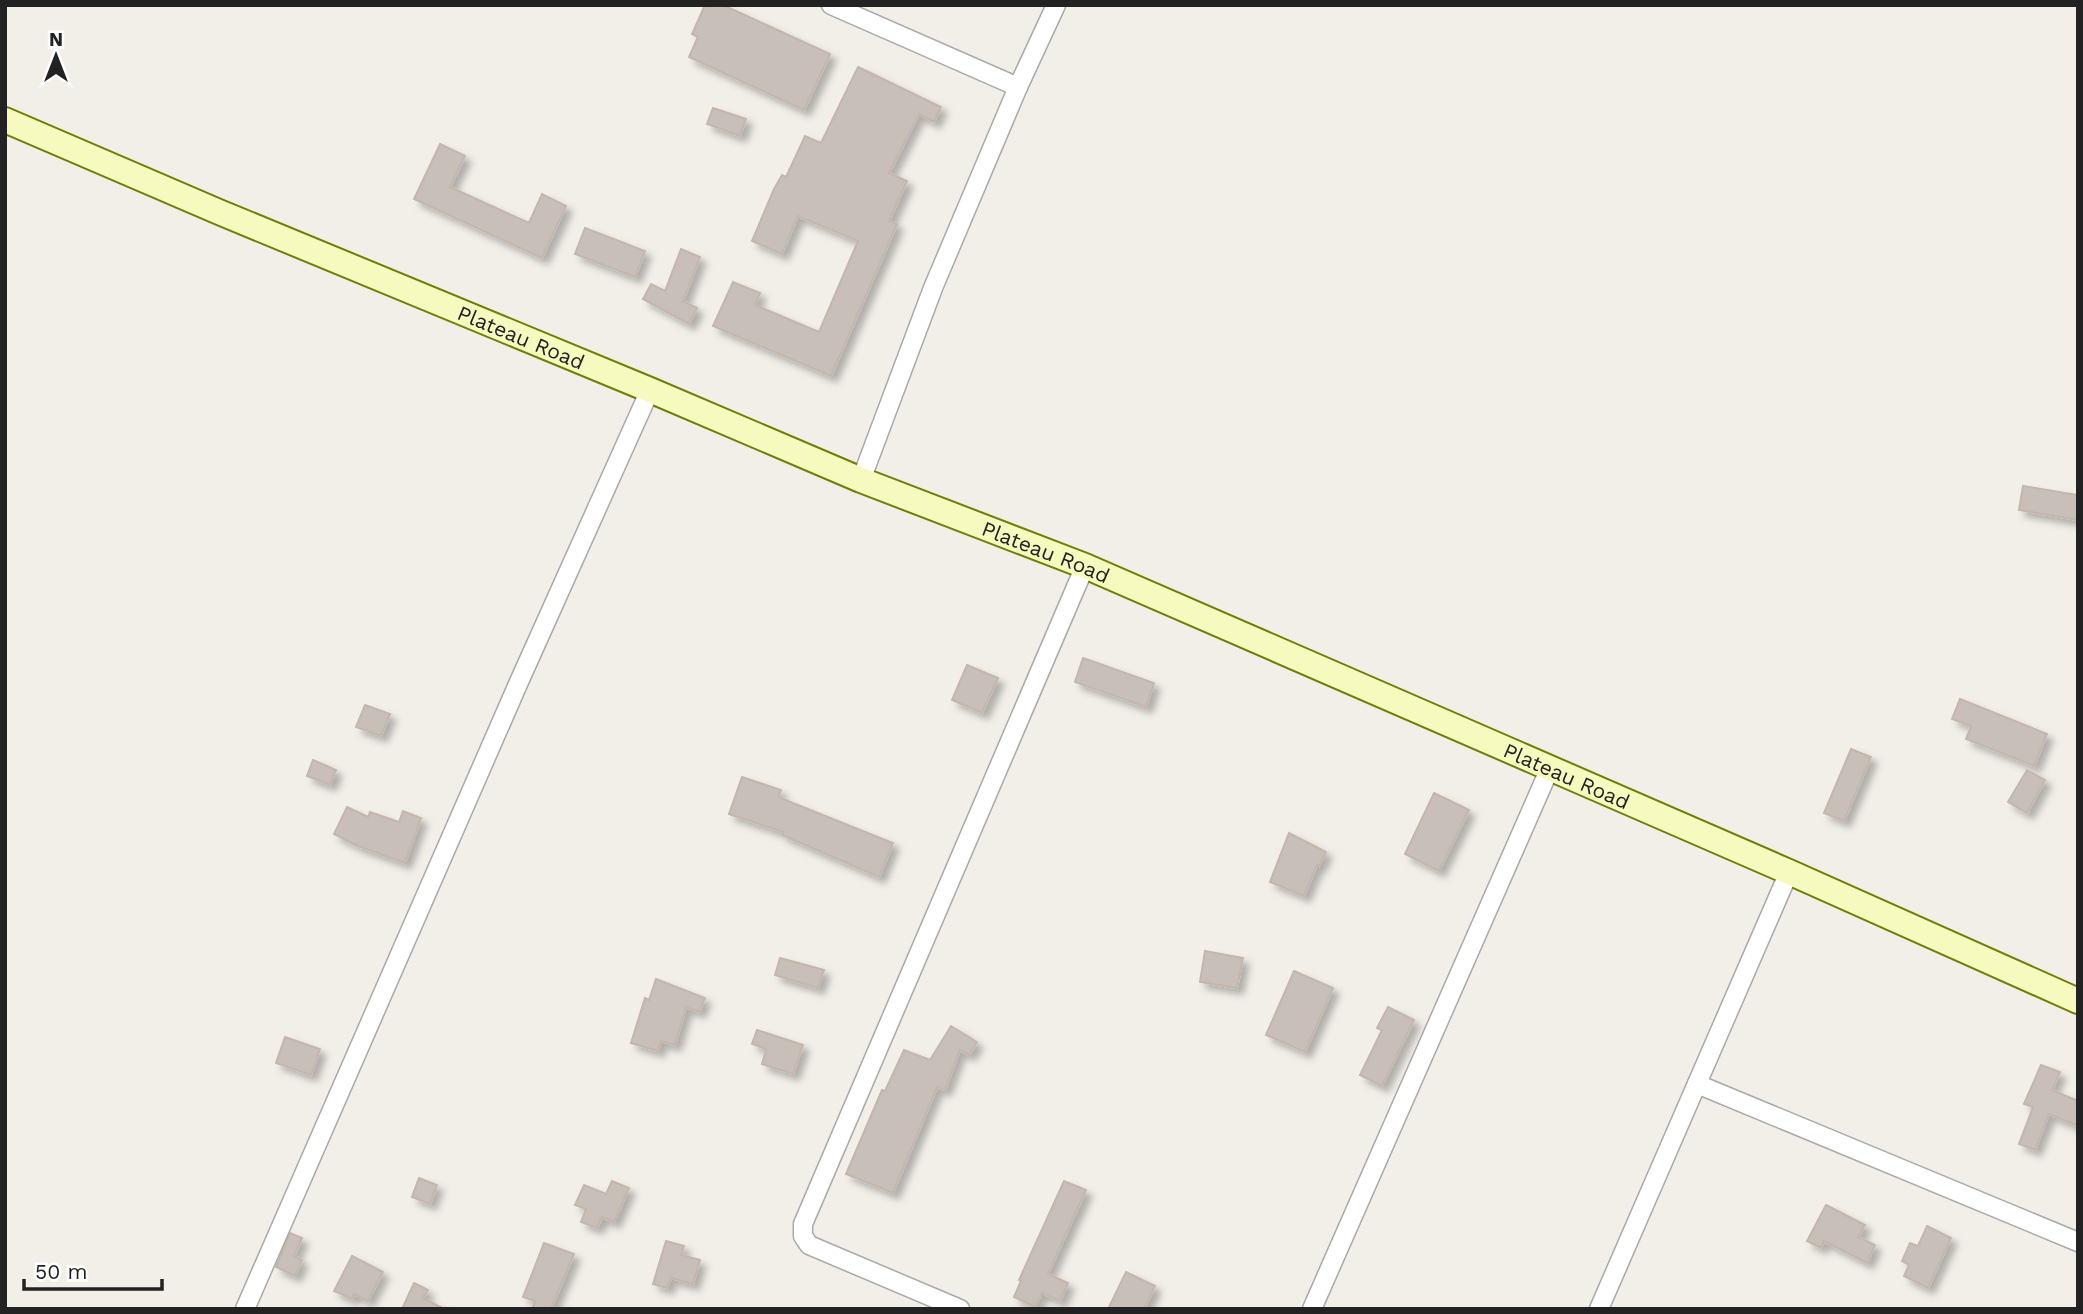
<svg xmlns="http://www.w3.org/2000/svg" width="2083" height="1314" font-family="'Work Sans',sans-serif">
  <defs>
    <filter id="shadow"><feDropShadow dx="6" dy="6" stdDeviation="3.5" flood-color="#0004"/></filter>
  </defs>
  <rect width="100%" height="100%" fill="#f2efe9"/>
  <g fill="#c7bfb8" stroke="#c4b6ab" stroke-width="2" filter="url(#shadow)">
    <path d="M705,5H723L830,54L804,110L689,57L698,37L692,34Z"/>
    <path d="M858,67L941,107L934,122L919,114L889,173L907,181L889,221L897,224L831,376L713,326L733,282L760,293L755,305L819,332L858,241L798,216L782,254L752,241L774,189L782,175L786,177L805,136L821,143Z"/>
    <path d="M713,108L746,119L740,136L707,124Z"/>
    <path d="M440,144L465,156L450,187L529,223L542,194L566,206L542,258L414,199Z"/>
    <path d="M585,228L645,251L635,277L575,254Z"/>
    <path d="M681,249L700,257L683,301L697,308L689,324L643,299L651,284L665,291Z"/>
    <path d="M2023,486L2078,495V520L2019,510Z"/>
    <path d="M1083,658L1154,683L1146,707L1075,682Z"/>
    <path d="M967,665L998,678L982,713L952,700Z"/>
    <path d="M1960,699L2047,734L2034,766L1966,739L1971,726L1952,719Z"/>
    <path d="M365,705L390,714L381,736L356,727Z"/>
    <path d="M1851,749L1871,757L1844,821L1824,813Z"/>
    <path d="M313,760L336,770L330,785L307,776Z"/>
    <path d="M2027,770L2045,780L2027,813L2008,802Z"/>
    <path d="M742,777L781,790L778,797L893,843L879,877L782,835L783,832L729,814Z"/>
    <path d="M1434,793L1469,810L1439,871L1405,854Z"/>
    <path d="M347,807L368,817L370,812L399,822L403,811L421,818L405,863L358,846L334,834Z"/>
    <path d="M1289,833L1326,852L1319,866L1317,865L1304,896L1270,882Z"/>
    <path d="M1205,951L1243,958L1237,988L1200,982Z"/>
    <path d="M780,958L824,970L818,988L775,975Z"/>
    <path d="M1294,971L1333,988L1305,1052L1266,1035Z"/>
    <path d="M656,979L705,998L699,1012L686,1007L675,1045L661,1041L658,1051L631,1043L645,998L649,1000Z"/>
    <path d="M1388,1007L1414,1020L1382,1086L1360,1075L1382,1030L1377,1028Z"/>
    <path d="M951,1026L977,1042L969,1055L960,1050L945,1090L937,1087L893,1193L846,1174L882,1090L885,1091L904,1050L930,1060Z"/>
    <path d="M757,1030L803,1045L793,1074L762,1064L766,1049L752,1044Z"/>
    <path d="M285,1037L320,1049L311,1075L276,1063Z"/>
    <path d="M2041,1065L2060,1072L2052,1090L2078,1101V1126L2049,1114L2035,1150L2019,1144L2033,1107L2024,1104Z"/>
    <path d="M419,1178L437,1185L430,1204L412,1197Z"/>
    <path d="M612,1181L629,1188L614,1222L602,1217L597,1228L581,1222L586,1209L575,1205L584,1185L606,1194Z"/>
    <path d="M1064,1181L1086,1190L1048,1274L1068,1283L1060,1301L1042,1293L1035,1307L1014,1297L1021,1281L1019,1280Z"/>
    <path d="M1826,1205L1865,1225L1858,1237L1875,1245L1867,1263L1824,1241L1821,1248L1807,1241Z"/>
    <path d="M1927,1226L1951,1238L1928,1288L1904,1276L1909,1265L1902,1261L1910,1243L1918,1246Z"/>
    <path d="M290,1233L302,1238L294,1256L302,1260L295,1276L276,1267Z"/>
    <path d="M666,1241L684,1246L681,1255L700,1260L693,1284L671,1278L667,1288L653,1284Z"/>
    <path d="M544,1243L574,1254L551,1309H532L535,1301L523,1297Z"/>
    <path d="M352,1256L383,1272L368,1301L354,1294L352,1299L334,1291Z"/>
    <path d="M1126,1272L1155,1286L1144,1309H1108Z"/>
    <path d="M414,1283L428,1290L423,1298L444,1309H402Z"/>
  </g>
  <g fill="none" stroke-linecap="round" stroke-linejoin="round">
    <g stroke="#a9a9a9" stroke-width="21">
      <g id="street">
        <path d="M831,5L1018,87L933,288L861,480"/>
        <path d="M1018,87L1056,5"/>
        <path d="M1697,1084L2078,1242"/>
        <path d="M245,1309L518,684L650,390"/>
        <path d="M960,1309L809,1245L803,1236V1224L1085,566"/>
        <path d="M1312,1309L1550,768"/>
        <path d="M1599,1309L1789,872"/>
      </g>
    </g>
    <g stroke="#707d05" stroke-width="28">
      <g id="secondary">
        <path id="s1" d="M5,120L219,212L650,390L861,480L1085,566L1789,872L2078,1001"/>
      </g>
    </g>
    <use href="#street" stroke="#fff" stroke-width="18"/>
    <use href="#secondary" stroke="#f7fabf" stroke-width="24"/>
  </g>
  <g text-anchor="middle" dominant-baseline="central" stroke-width="7" stroke-linejoin="round" paint-order="stroke">
    <g font-size="21" fill="#222" stroke="#fff">
      <text stroke="none"><textPath href="#s1" startOffset="560">Plateau Road</textPath></text>
      <text stroke="none"><textPath href="#s1" startOffset="1127">Plateau Road</textPath></text>
      <text stroke="none"><textPath href="#s1" startOffset="1694">Plateau Road</textPath></text>
    </g>
  </g>
  <rect width="2083" height="1314" fill="none" stroke="#222222" stroke-width="14"/>
  <g transform="translate(56 56)" stroke="#ffffff" stroke-width="5" paint-order="stroke">
  <path d="M0-5L12 26L0 18L-12 26Z" fill="#222222"/>
  <text y="-10" font-size="19" font-weight="bold" text-anchor="middle" fill="#222222">N</text>
  </g>
  <path d="M24 1279v10h138v-10" fill="none" stroke="#222222" stroke-width="3.5"/>
  <text x="35" y="1279" font-size="21" fill="#222222" stroke="#ffffff" stroke-width="5" paint-order="stroke">50 m</text>
</svg>
